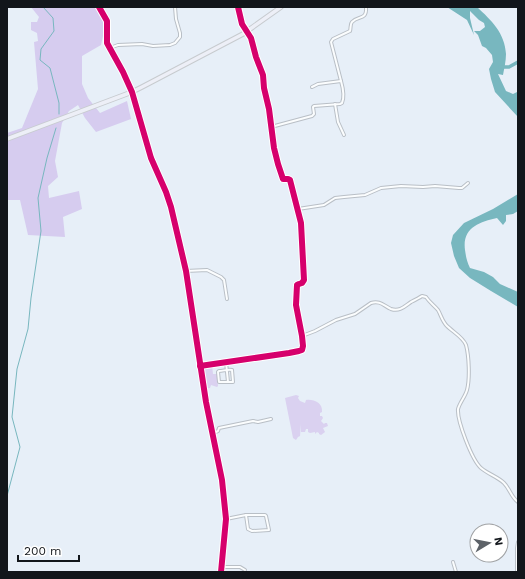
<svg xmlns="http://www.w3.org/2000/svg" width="525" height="579" font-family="'Work Sans',sans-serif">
  <rect width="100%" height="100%" fill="#e7eff8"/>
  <g fill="#dad1f0">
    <path d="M212,365L213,374H217L218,386L217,387L211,385L210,388L205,389L204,381H206V378H203L201,366Z"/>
    <path d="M296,395L299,396L298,398L300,401L305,403L306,400C314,399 323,403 322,412L320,413V416H322L323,418L321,421L324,424L325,423H327L328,426L323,428L325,432L321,435L319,434V433L317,432L315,434V432L310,433L308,432V429H306L305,432H301V424L300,436L298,437L296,440L293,438L285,398Z"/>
  </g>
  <path fill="#d6ccef" d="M31,7H97L104,20L103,36L101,45L82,56V84L88,98L100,113L127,101L131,119L96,132L85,118L78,105L69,111L62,123L55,161L58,177L48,186L49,198L79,191L82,209L63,217L65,237L28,235L20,200H7V133L22,128L38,89L34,42L38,41L37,33L31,30V22H37L39,17Z"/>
  <g fill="#78b7bf">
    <path d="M447,7H477C491,20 505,33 506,54C506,61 504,69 503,75L498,74L506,91L513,94L517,92H518V117L495,92L491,79L489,69L493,62L492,55L486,48L482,46L478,35L474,31H480L485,27L484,23L479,20L470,11V18L474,35L467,20Z"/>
    <path d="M518,194V211L513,214L506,215V221L503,225L497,218C479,222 462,228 465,250C466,257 467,262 470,268L484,272L493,277L500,284L518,292V307L491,291L470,278L459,268L454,256L451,243L453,235L464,223L493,209Z"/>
  </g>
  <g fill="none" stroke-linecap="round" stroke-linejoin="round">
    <g stroke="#78b7bf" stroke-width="1">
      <path d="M43,7L53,18L54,31L41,49L40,60L50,68L59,103V114"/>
      <path d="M7,496L20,447L12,417L17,369L28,329L31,298L41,231L38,198L47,158L56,128"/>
    </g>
    <path stroke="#78b7bf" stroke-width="3.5" d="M500,67H509L518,62"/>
    <g stroke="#b9bfc6" stroke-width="4">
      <g id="street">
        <path d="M110,48L118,45L142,44L153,46L170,45L175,43L180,37V33L176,19L175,7"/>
        <path d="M341,81L331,42L333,39L350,31C351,28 350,24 352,22C358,15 367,21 366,7"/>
        <path d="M335,104L338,122L344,135"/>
        <path d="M271,127L312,116L314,114L313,107L314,106L340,104L342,103C345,96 343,88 341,81L318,84L312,87"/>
        <path d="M298,209L324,205L335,198L344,197L365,195L381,188L401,186L423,187L435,186L459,188H462L468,183"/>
        <path d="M186,271L207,270L221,277L224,280L227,299"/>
        <path d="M302,336L315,331L336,320L355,314L371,303C380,300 384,306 391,309C400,312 405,306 411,302C415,300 419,298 422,296L426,297C430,303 434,305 438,310C441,315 442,321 447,326C453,332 463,337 466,345C469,356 470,379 467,390C465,397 460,402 458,409C457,421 472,460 481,468C488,474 498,477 504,483C510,489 511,497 518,502"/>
        <path d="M226,362L228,382H219L218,372L219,371C223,371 228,369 232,370L233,382H228"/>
        <path d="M200,366L289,353L299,351L302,350L303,346L302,336L296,305L297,285L299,284L302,283L304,280L301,223L290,180L288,179H283L278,164L274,148L269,109L264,88L263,75L256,57L251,38L242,24L238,7"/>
        <path d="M212,434L218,431L219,428L253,421L258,422L271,419"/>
        <path d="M246,515H265L266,516L269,530L252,531L248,529Z"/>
        <path d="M226,519L246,515"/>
        <path d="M453,562L456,572"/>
        <path d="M222,567H240L245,570"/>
        <path d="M517,572V548L518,542"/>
      </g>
    </g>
    <g stroke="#b9bfc6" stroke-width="4.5">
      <path id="secondary" d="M99,7L107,21V43L123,72L132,92L151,158L166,192L171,207L186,271L206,402L222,480L226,519L221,572"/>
    </g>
    <g stroke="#c7cbcf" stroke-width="5.5">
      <path id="primary" d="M7,139L132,92L142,87L243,34L281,7"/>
    </g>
    <use href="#street" stroke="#fbfdfe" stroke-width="2"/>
    <use href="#secondary" stroke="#fbfdfe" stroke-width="2.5"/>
    <use href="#primary" stroke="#edeff7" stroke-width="3.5"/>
    <g stroke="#fff" stroke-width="8">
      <g id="cycleway">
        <path d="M99,7L107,21V43L123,72L132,92L151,158L166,192L171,207L186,271L206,402L222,480L226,519L221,572"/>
        <path d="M200,366L289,353L299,351L302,350L303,346L302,336L296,305L297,285L299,284L302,283L304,280L301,223L290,180L288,179H283L278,164L274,148L269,109L264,88L263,75L256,57L251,38L242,24L238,7"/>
      </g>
    </g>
    <use href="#cycleway" stroke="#d6006c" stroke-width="6"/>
  </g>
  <rect width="525" height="579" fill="none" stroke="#12161b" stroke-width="16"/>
  <g transform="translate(489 543) rotate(80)"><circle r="19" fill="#ffffff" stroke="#a0a2a4"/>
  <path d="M0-3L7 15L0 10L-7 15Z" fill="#5d6268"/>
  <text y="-6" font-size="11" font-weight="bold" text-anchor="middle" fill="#12161b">N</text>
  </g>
  <path d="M18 555v6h61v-6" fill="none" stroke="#12161b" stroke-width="2"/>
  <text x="24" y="555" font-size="12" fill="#12161b" stroke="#ffffff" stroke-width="3" paint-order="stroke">200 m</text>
</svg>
